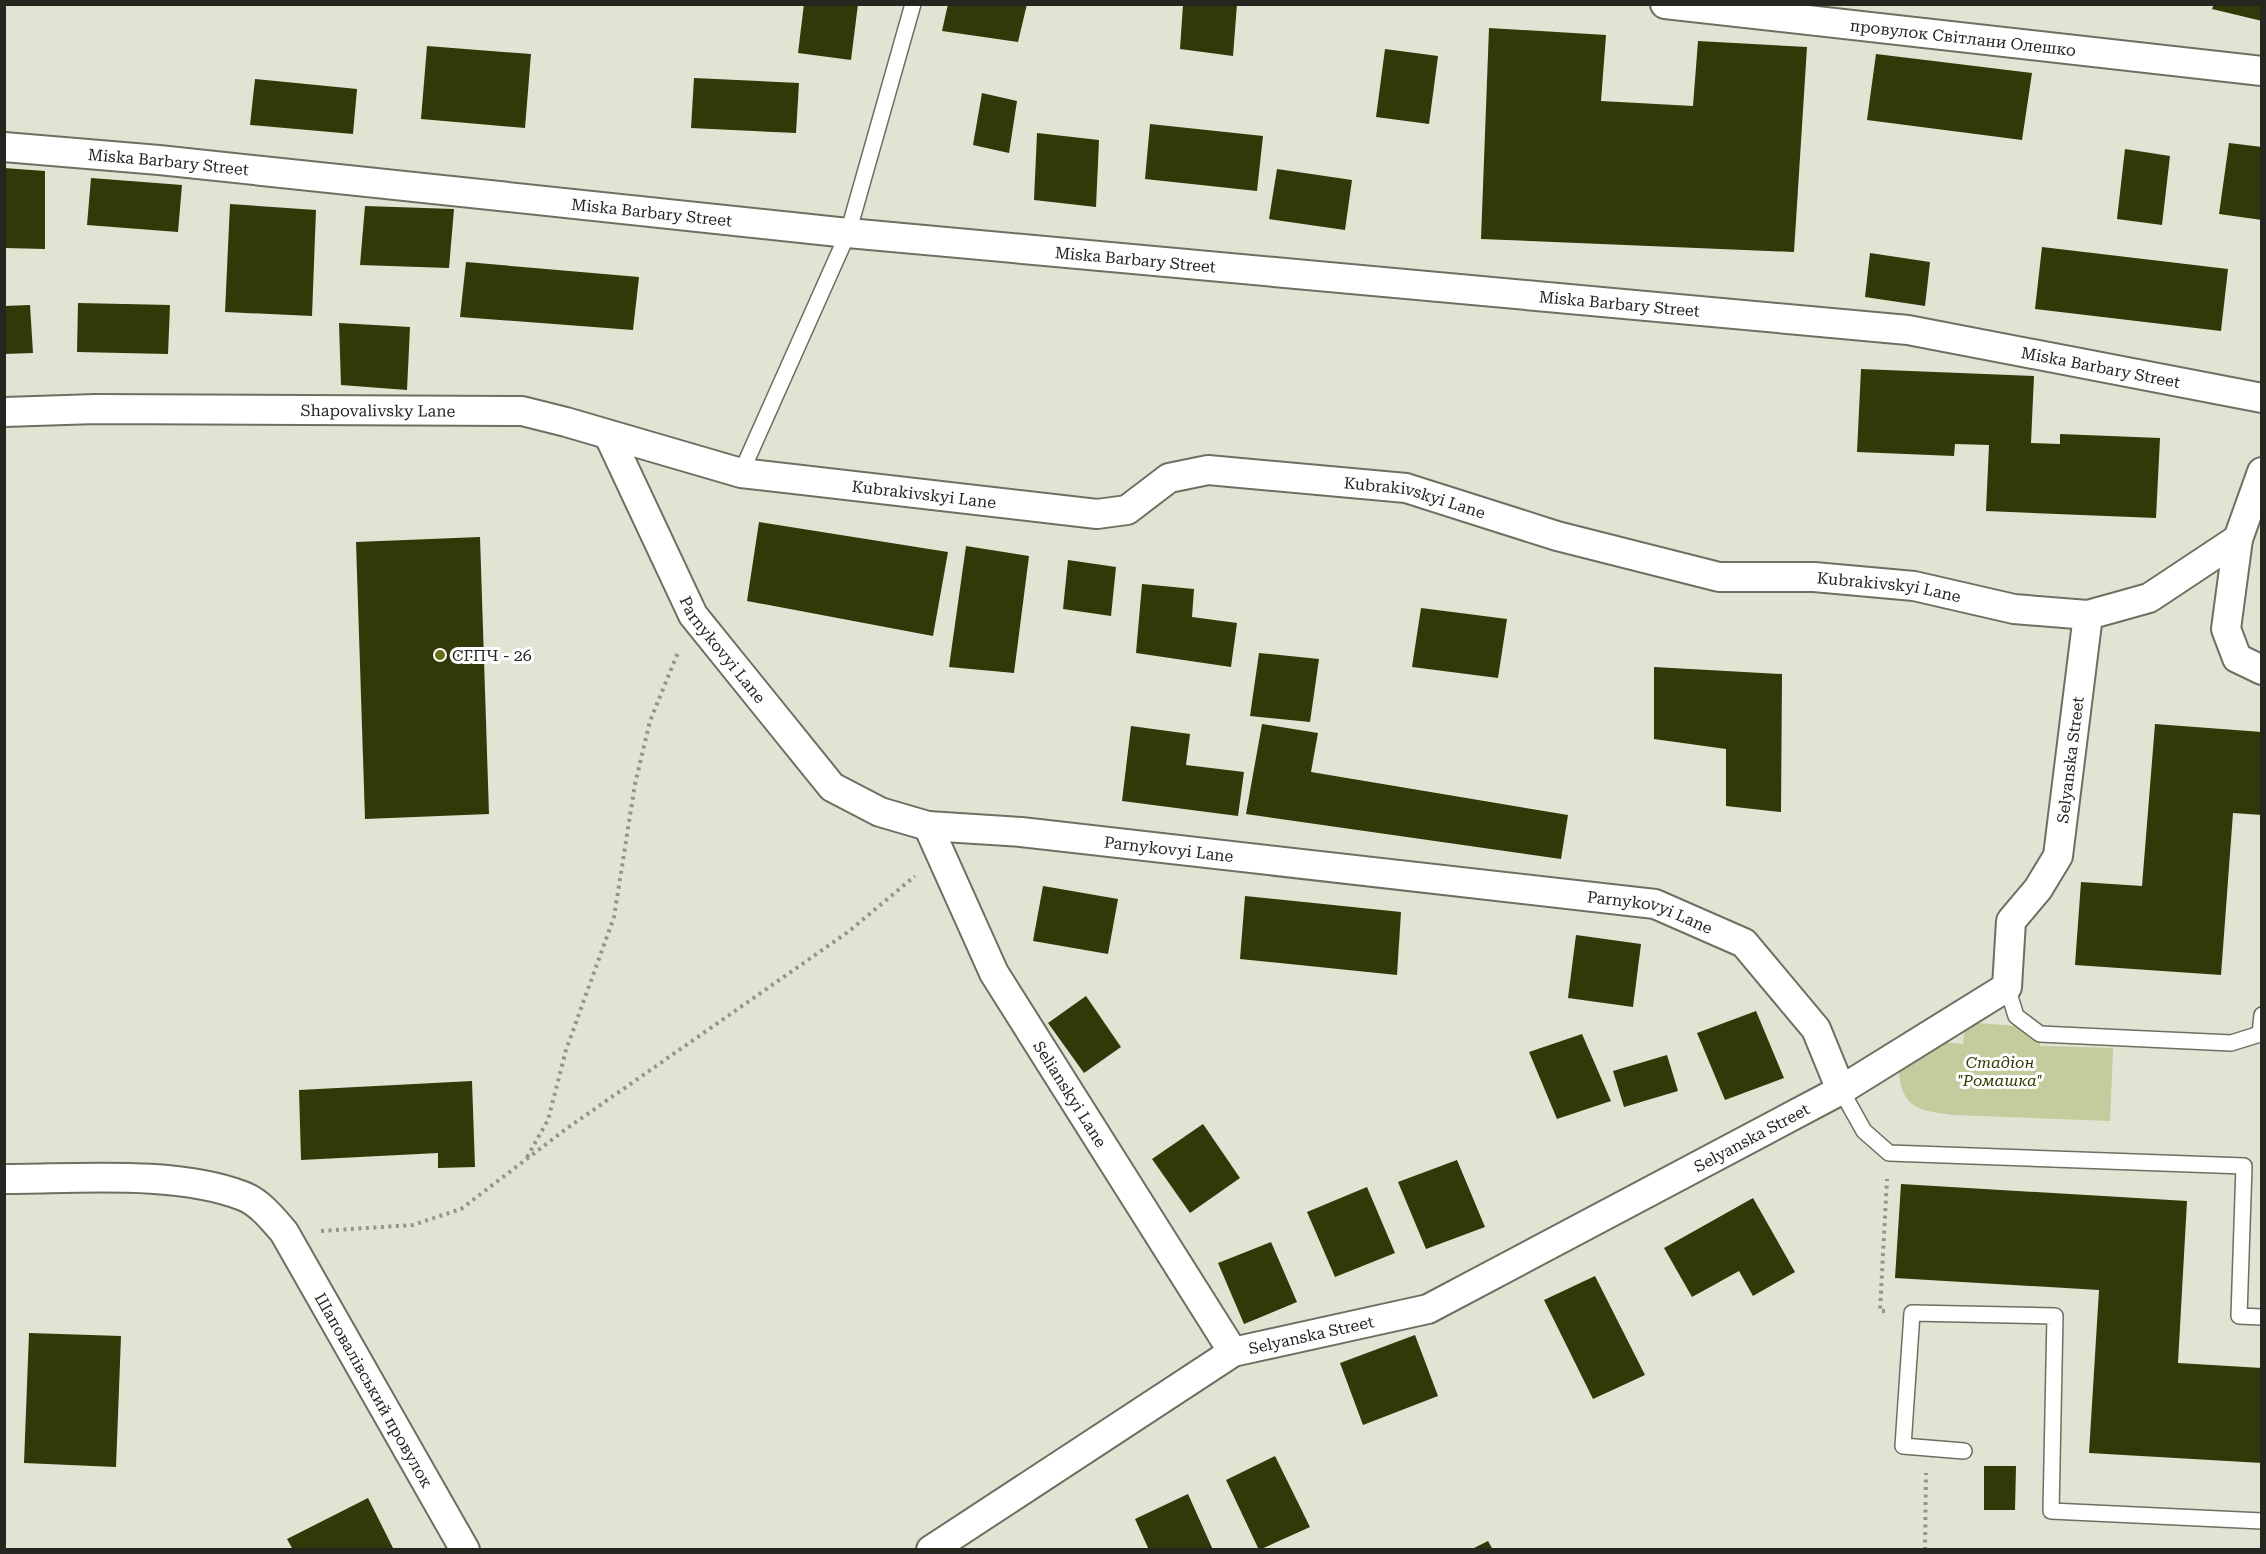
<svg xmlns="http://www.w3.org/2000/svg" width="2266" height="1554" font-family="'Roboto Serif',serif">
  <rect width="100%" height="100%" fill="#e1e4d3"/>
  <path fill="#c4cb9c" d="M1965,1022L2041,1028L2040,1046L2113,1048L2110,1121L1954,1115C1921,1111 1901,1109 1899,1071L1941,1042L1963,1044Z"/>
  <g fill="#333808">
    <path d="M804,4H858L851,60L798,53Z"/>
    <path d="M948,4H1027L1018,42L942,31Z"/>
    <path d="M1183,4H1237L1233,56L1180,49Z"/>
    <path d="M2214,4H2262V21L2212,9Z"/>
    <path d="M1489,28L1606,35L1601,101L1693,106L1698,41L1807,47L1794,252L1481,239Z"/>
    <path d="M427,46L531,54L525,128L421,119Z"/>
    <path d="M1385,49L1438,56L1429,124L1376,117Z"/>
    <path d="M1876,54L2032,73L2022,140L1867,120Z"/>
    <path d="M694,78L799,83L796,133L691,128Z"/>
    <path d="M255,79L357,89L353,134L250,125Z"/>
    <path d="M982,93L1017,101L1009,153L973,145Z"/>
    <path d="M1150,124L1263,136L1257,191L1145,179Z"/>
    <path d="M1037,133L1099,140L1096,207L1034,200Z"/>
    <path d="M2229,143L2262,147V220L2219,214Z"/>
    <path d="M2125,149L2170,156L2162,225L2117,219Z"/>
    <path d="M4,168L45,171V249L5,248Z"/>
    <path d="M1277,169L1352,180L1345,230L1269,219Z"/>
    <path d="M91,178L182,185L178,232L87,225Z"/>
    <path d="M230,204L316,210L312,316L225,312Z"/>
    <path d="M365,206L454,209L449,268L360,265Z"/>
    <path d="M2042,247L2228,269L2221,331L2035,309Z"/>
    <path d="M1870,253L1930,262L1925,306L1865,297Z"/>
    <path d="M466,262L639,277L633,330L460,317Z"/>
    <path d="M78,303L170,305L168,354L77,352Z"/>
    <path d="M30,305L33,353L4,354V306Z"/>
    <path d="M339,323L410,327L407,390L341,385Z"/>
    <path d="M1861,369L2034,376L2031,443L2060,444V434L2160,438L2156,518L1986,511L1989,445L1955,444L1954,456L1857,452Z"/>
    <path d="M759,522L948,552L933,636L747,601Z"/>
    <path d="M480,537L489,814L365,819L356,542Z"/>
    <path d="M966,546L1029,556L1014,673L949,667Z"/>
    <path d="M1068,560L1116,567L1111,616L1063,609Z"/>
    <path d="M1142,584L1194,589L1192,617L1237,623L1231,667L1136,653Z"/>
    <path d="M1421,608L1507,619L1498,678L1412,667Z"/>
    <path d="M1259,653L1319,659L1310,722L1250,716Z"/>
    <path d="M1654,667L1782,674L1781,812L1726,806V749L1654,739Z"/>
    <path d="M1262,724L1318,733L1311,772L1568,815L1561,859L1246,814Z"/>
    <path d="M2155,724L2262,732V815L2233,813L2221,975L2075,965L2081,882L2142,886Z"/>
    <path d="M1131,726L1190,734L1186,765L1244,772L1238,816L1122,801Z"/>
    <path d="M1043,886L1118,899L1108,954L1033,941Z"/>
    <path d="M1245,896L1401,912L1397,975L1240,959Z"/>
    <path d="M1576,935L1641,944L1633,1007L1568,998Z"/>
    <path d="M1086,996L1121,1047L1084,1073L1048,1023Z"/>
    <path d="M1756,1011L1784,1078L1725,1100L1697,1033Z"/>
    <path d="M1582,1034L1611,1101L1557,1119L1529,1052Z"/>
    <path d="M1667,1055L1678,1091L1624,1107L1613,1071Z"/>
    <path d="M472,1081L475,1167L438,1168V1153L301,1160L299,1090Z"/>
    <path d="M1203,1124L1240,1178L1190,1213L1152,1159Z"/>
    <path d="M1457,1160L1485,1227L1426,1249L1398,1182Z"/>
    <path d="M1901,1184L2187,1201L2178,1363L2262,1368V1463L2089,1453L2099,1290L1895,1278Z"/>
    <path d="M1367,1187L1395,1253L1335,1277L1307,1212Z"/>
    <path d="M1753,1198L1795,1272L1753,1296L1739,1271L1692,1297L1664,1248Z"/>
    <path d="M1271,1242L1297,1302L1244,1324L1218,1263Z"/>
    <path d="M1595,1276L1645,1375L1593,1399L1544,1300Z"/>
    <path d="M29,1333L121,1336L116,1467L24,1463Z"/>
    <path d="M1415,1335L1438,1396L1363,1425L1340,1363Z"/>
    <path d="M1275,1456L1310,1527L1259,1550L1226,1480Z"/>
    <path d="M1984,1466H2016L2015,1510H1984Z"/>
    <path d="M1188,1494L1213,1550H1149L1135,1519Z"/>
    <path d="M368,1498L394,1550H293L287,1539Z"/>
    <path d="M1488,1541L1493,1550H1470Z"/>
  </g>
  <g fill="none" stroke-linecap="round" stroke-linejoin="round">
    <g stroke="#6d6f60" stroke-width="18">
      <g id="lane">
        <path d="M741,473L848,233L913,4"/>
        <path d="M2007,987L2016,1016L2040,1034L2231,1043L2260,1034L2262,1015"/>
        <path d="M1841,1090L1864,1131L1889,1153L2244,1166L2239,1316L2262,1317"/>
        <path d="M1964,1451L1903,1446L1912,1313L2055,1316L2051,1511L2262,1521"/>
      </g>
    </g>
    <g stroke="#6d6f60" stroke-width="32">
      <g id="street">
        <path id="s1" d="M1665,4L2262,71"/>
        <path id="s2" d="M4,147L159,160L848,233L1908,330L2262,398"/>
        <path id="s3" d="M4,412L96,409L522,411L566,422L741,473L1097,514L1127,510L1169,478L1208,470L1406,488L1557,536L1719,577H1814L1914,586L2014,609L2088,615"/>
        <path id="s4" d="M609,436L693,615L832,787L880,812L928,826L1021,832L1655,904L1744,943L1816,1029L1841,1090"/>
        <path d="M2238,539L2226,629L2237,658L2262,670"/>
        <path id="s5" d="M928,826L994,973L1233,1352"/>
        <path id="s6" d="M4,1179C77,1179 176,1170 243,1196C259,1202 273,1219 284,1232L465,1550"/>
        <path id="s7" d="M931,1550L1233,1352L1428,1309L1841,1090L2007,987L2011,921L2038,889L2058,856L2088,615L2149,598L2238,539L2262,472"/>
      </g>
    </g>
    <g stroke="#939589" stroke-width="4" stroke-dasharray="3 4.5" stroke-linecap="butt">
      <path d="M527,1157L548,1120L566,1050L614,917L635,784L650,721L679,650"/>
      <path d="M321,1231L413,1225L461,1209L566,1129L848,932L915,876"/>
      <path d="M1885,1311H1880L1887,1179"/>
      <path d="M1925,1550L1926,1473"/>
    </g>
    <use href="#lane" stroke="#fff" stroke-width="15"/>
    <use href="#street" stroke="#fff" stroke-width="28"/>
  </g>
  <circle fill="#666e15" stroke="#fff" stroke-width="2" cx="440" cy="655" r="6"/>
  <g text-anchor="middle" dominant-baseline="central" stroke-width="6" stroke-linejoin="round" paint-order="stroke">
    <g font-size="16" fill="#252620" stroke="#fff">
      <text stroke="none"><textPath href="#s1" startOffset="300">провулок Світлани Олешко</textPath></text>
      <text stroke="none"><textPath href="#s2" startOffset="165">Miska Barbary Street</textPath></text>
      <text stroke="none"><textPath href="#s2" startOffset="651">Miska Barbary Street</textPath></text>
      <text stroke="none"><textPath href="#s2" startOffset="1137">Miska Barbary Street</textPath></text>
      <text stroke="none"><textPath href="#s2" startOffset="1623">Miska Barbary Street</textPath></text>
      <text stroke="none"><textPath href="#s2" startOffset="2109">Miska Barbary Street</textPath></text>
      <text stroke="none"><textPath href="#s3" startOffset="374">Shapovalivsky Lane</textPath></text>
      <text stroke="none"><textPath href="#s3" startOffset="930">Kubrakivskyi Lane</textPath></text>
      <text stroke="none"><textPath href="#s3" startOffset="1436">Kubrakivskyi Lane</textPath></text>
      <text stroke="none"><textPath href="#s3" startOffset="1922">Kubrakivskyi Lane</textPath></text>
      <text stroke="none"><textPath href="#s4" startOffset="243">Parnykovyi Lane</textPath></text>
      <text stroke="none"><textPath href="#s7" startOffset="1467">Selyanska Street</textPath></text>
      <text stroke="none"><textPath href="#s4" startOffset="765">Parnykovyi Lane</textPath></text>
      <text stroke="none"><textPath href="#s4" startOffset="1251">Parnykovyi Lane</textPath></text>
      <text stroke="none"><textPath href="#s5" startOffset="304">Selianskyi Lane</textPath></text>
      <text stroke="none"><textPath href="#s7" startOffset="927">Selyanska Street</textPath></text>
      <text stroke="none"><textPath href="#s7" startOffset="441">Selyanska Street</textPath></text>
      <text stroke="none"><textPath href="#s6" startOffset="478">Шаповалівський провулок</textPath></text>
    </g>
    <g font-size="16" fill="#252620" stroke="#fff" text-anchor="start">
      <text x="452" y="655">СГПЧ - 26</text>
    </g>
    <g font-size="16" font-style="italic" fill="#353a00" stroke="#fff">
      <text x="2000" y="1062">Стадіон<tspan x="2000" dy="18">"Ромашка"</tspan></text>
    </g>
  </g>
  <rect width="2266" height="1554" fill="none" stroke="#252620" stroke-width="12"/>
</svg>
